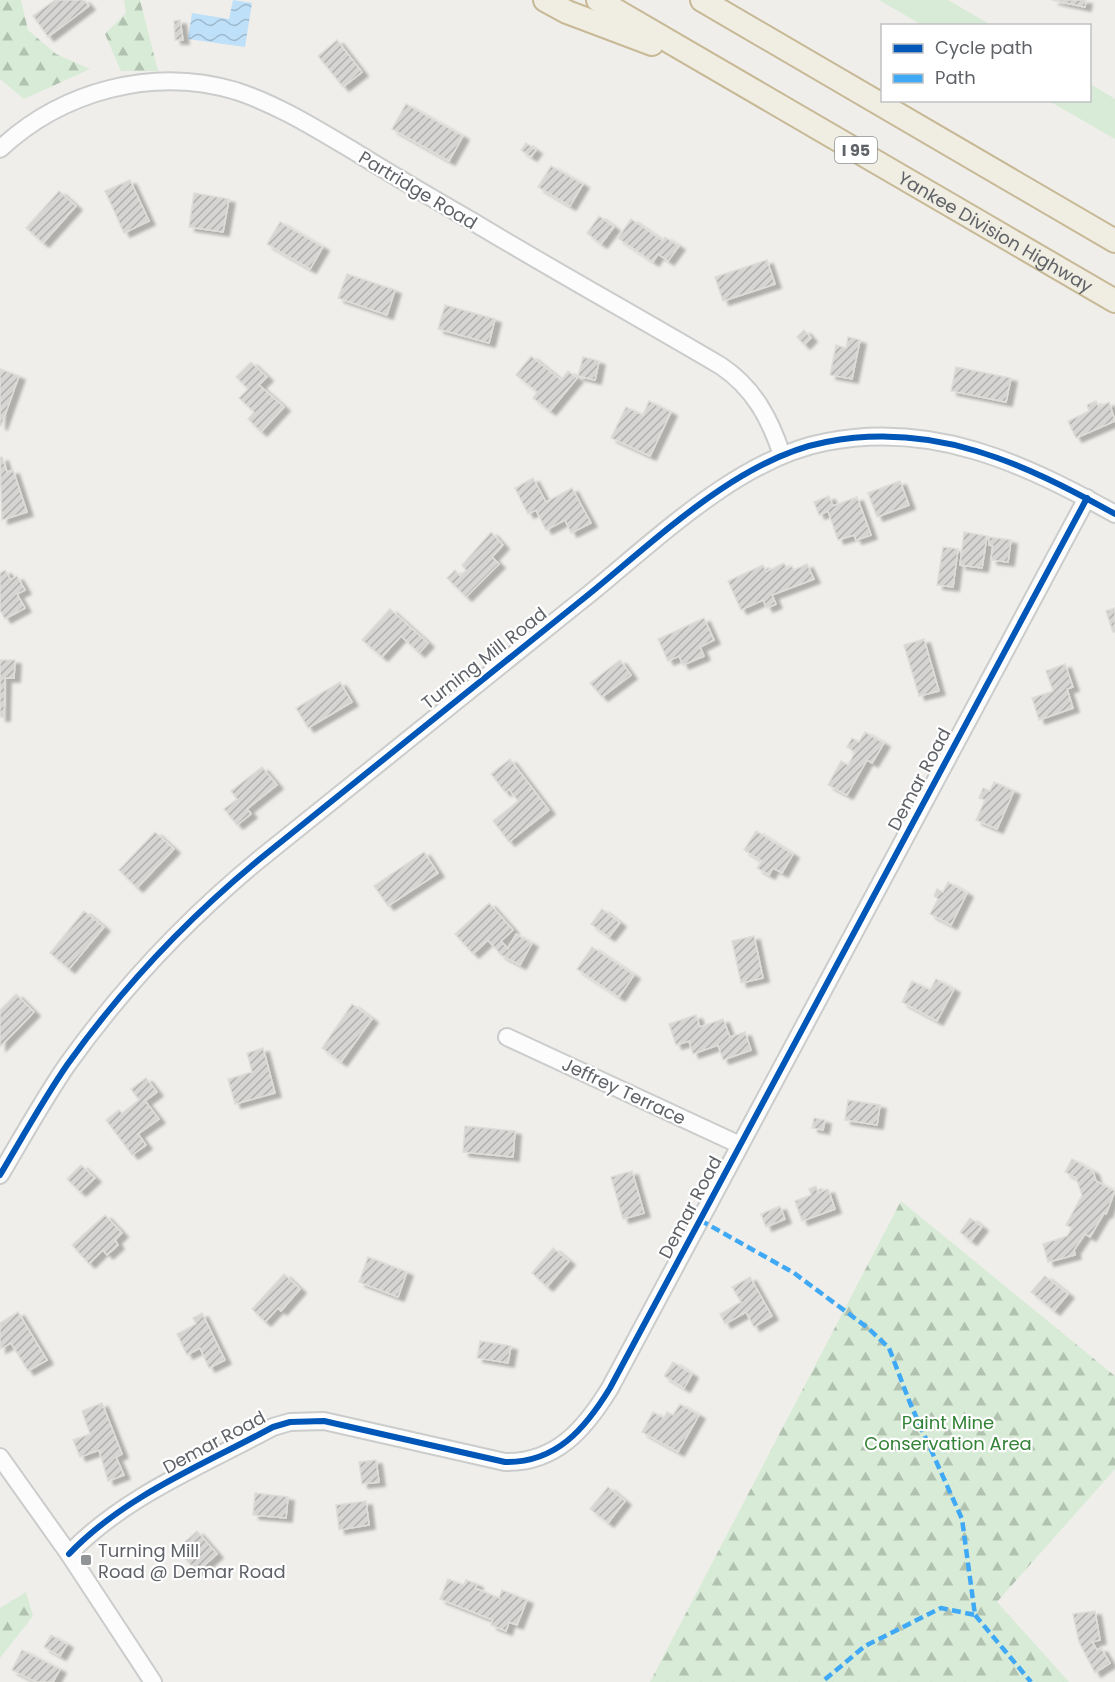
<svg xmlns="http://www.w3.org/2000/svg" width="1115" height="1682" font-family="Poppins,sans-serif">
  <defs>
    <pattern id="forest-firs" width="22" height="20" patternUnits="userSpaceOnUse" patternTransform="scale(1.5)"><rect width="22" height="20" fill="#d8ebd6"/><path d="M5 1l3.5 6h-7zM16 11l3.5 6h-7z" fill="#b2c2b1"/></pattern>
    <pattern id="water-waves" width="16" height="10" patternUnits="userSpaceOnUse" patternTransform="scale(1.5)"><rect width="16" height="10" fill="#bfe0f9"/><path d="M0 5q4-4 8 0t8 0" fill="none" stroke="#9eb9cd"/></pattern>
    <pattern id="building-hatch" width="6" height="6" patternUnits="userSpaceOnUse" patternTransform="scale(1.5)"><rect width="6" height="6" fill="#d6d5d3"/><path d="M-1 1l2-2M0 6l6-6M5 7l2-2" fill="none" stroke="#b1b0af"/></pattern>
    <filter id="shadow"><feDropShadow dx="6" dy="4" stdDeviation="1.5" flood-color="#0004"/></filter>
  </defs>
  <rect width="100%" height="100%" fill="#efeeea"/>
  <g fill="url(#forest-firs)">
    <path d="M0,0H21L28,30L56,54L90,69L24,99L0,79Z"/>
    <path d="M124,0H140L158,71H121L105,34L126,13Z"/>
    <path d="M901,1201L1115,1376V1469L997,1602L1069,1682H650Z"/>
    <path d="M26,1592L33,1616L0,1658V1608Z"/>
  </g>
  <g fill="#d8ebd6">
    <path d="M879,0H948L991,25H922Z"/>
    <path d="M1090,84L1115,99V139L1049,101L1090,100Z"/>
  </g>
  <path fill="url(#water-waves)" d="M233,0L252,3L245,47L188,39L192,13L229,19Z"/>
  <g fill="url(#building-hatch)" stroke="#deddd9" stroke-width="1.5" filter="url(#shadow)">
    <path d="M55,0H84L89,6L48,37L33,16Z"/>
    <path d="M1052,0H1086L1085,7Z"/>
    <path d="M180,20L183,40H175L174,21Z"/>
    <path d="M337,40L362,72L343,87L318,56Z"/>
    <path d="M406,104L463,136L449,161L392,129Z"/>
    <path d="M526,143L536,150L531,157L521,150Z"/>
    <path d="M551,166L583,184L570,206L538,187Z"/>
    <path d="M130,180L149,221L124,233L105,191Z"/>
    <path d="M59,191L76,206L43,243L26,228Z"/>
    <path d="M194,193L229,199L223,232L189,227Z"/>
    <path d="M599,216L614,227L601,244L587,233Z"/>
    <path d="M631,219L663,241L665,237L679,246L668,261L658,254L653,262L618,238Z"/>
    <path d="M280,222L323,247L310,269L267,244Z"/>
    <path d="M767,260L775,284L723,301L715,277Z"/>
    <path d="M347,274L395,290L387,315L338,298Z"/>
    <path d="M445,305L495,319L489,343L438,329Z"/>
    <path d="M804,330L811,338L804,345L797,337Z"/>
    <path d="M848,337L860,340L852,379L830,375L836,345L846,348Z"/>
    <path d="M531,356L561,380L568,371L577,378L550,411L533,398L537,392L516,375Z"/>
    <path d="M583,357L599,361L595,380L578,376Z"/>
    <path d="M251,362L267,377L259,385L284,407L261,432L248,419L254,412L239,398L248,389L236,377Z"/>
    <path d="M956,367L1011,378L1006,402L951,391Z"/>
    <path d="M0,369L19,376L1,426L0,425Z"/>
    <path d="M649,401L671,412L650,456L611,438L626,407L643,415Z"/>
    <path d="M1096,401L1099,407L1109,402L1115,421L1076,438L1068,421L1089,411L1087,405Z"/>
    <path d="M2,457L7,472L13,470L27,512L2,520L0,458Z"/>
    <path d="M533,478L546,502L572,488L591,523L571,533L565,520L546,530L536,510L528,514L515,488Z"/>
    <path d="M900,481L909,505L877,517L868,493Z"/>
    <path d="M829,496L833,506L857,497L871,535L856,540L854,535L838,540L828,511L819,515L814,502Z"/>
    <path d="M491,532L503,545L492,557L499,564L466,597L447,578L455,570L460,576L466,570L462,565Z"/>
    <path d="M964,532L987,536L982,568L960,565Z"/>
    <path d="M989,537L1011,540L1008,562L991,560L993,546L989,545Z"/>
    <path d="M943,547L958,549L953,587L937,585Z"/>
    <path d="M784,563L787,569L792,566L794,570L807,564L814,579L772,595L776,604L767,608L763,600L741,610L728,581L763,565L766,572Z"/>
    <path d="M5,570L11,580L17,576L25,590L17,594L25,608L5,619L0,610V573Z"/>
    <path d="M1115,608V632H1113L1106,611Z"/>
    <path d="M390,609L428,643L419,653L401,636L382,657L362,640Z"/>
    <path d="M704,618L714,640L700,647L704,656L683,665L679,656L668,661L658,639Z"/>
    <path d="M924,639L939,691L919,696L904,645Z"/>
    <path d="M0,660H15L14,678H5L4,717H0Z"/>
    <path d="M620,660L631,675L602,697L590,683Z"/>
    <path d="M1065,664L1073,687L1067,689L1073,708L1039,720L1032,698L1053,691L1046,671Z"/>
    <path d="M340,682L352,702L308,728L296,708Z"/>
    <path d="M865,732L884,743L872,763L867,760L847,795L828,785L841,761L848,765L855,752L847,747L852,738L859,742Z"/>
    <path d="M510,759L549,810L509,842L493,821L518,801L509,789L505,792L491,774Z"/>
    <path d="M262,767L277,785L247,809L251,814L237,825L224,809L237,799L231,791Z"/>
    <path d="M994,782L1014,791L997,829L976,820L985,800L979,798L983,788L990,791Z"/>
    <path d="M756,831L793,854L782,873L773,868L769,875L757,868L762,861L744,850Z"/>
    <path d="M155,832L174,849L137,888L119,870Z"/>
    <path d="M424,852L438,873L388,906L374,886Z"/>
    <path d="M948,882L967,893L951,925L930,914L938,899L934,896L937,889L943,892Z"/>
    <path d="M489,903L513,930L501,941L508,949L516,934L532,943L520,965L501,955L488,940L473,954L455,934Z"/>
    <path d="M602,909L620,923L609,937L591,924Z"/>
    <path d="M84,911L104,927L69,969L50,953Z"/>
    <path d="M754,936L763,978L741,983L732,941Z"/>
    <path d="M592,947L634,975L619,997L577,969Z"/>
    <path d="M936,979L954,989L937,1021L902,1002L912,981L930,990Z"/>
    <path d="M16,994L34,1012L0,1047V1010Z"/>
    <path d="M352,1004L372,1019L341,1062L322,1048Z"/>
    <path d="M696,1015L700,1027L723,1019L730,1037L745,1032L751,1050L723,1060L718,1045L693,1054L689,1041L676,1045L669,1024Z"/>
    <path d="M263,1048L275,1093L235,1104L228,1079L252,1072L247,1053Z"/>
    <path d="M146,1078L157,1092L145,1101L159,1119L138,1134L146,1145L132,1155L106,1120L119,1110L122,1113L139,1100L131,1089Z"/>
    <path d="M848,1100L880,1105L877,1125L845,1120Z"/>
    <path d="M814,1118L825,1120L823,1130L812,1128Z"/>
    <path d="M465,1126L515,1131L513,1157L463,1152Z"/>
    <path d="M1072,1159L1093,1171L1096,1181L1115,1191L1106,1214L1104,1213L1090,1237L1085,1234L1074,1250L1075,1255L1048,1262L1043,1244L1067,1236L1072,1228L1066,1225L1082,1195L1076,1178L1065,1172Z"/>
    <path d="M81,1165L95,1178L80,1192L67,1179Z"/>
    <path d="M632,1171L644,1213L623,1219L611,1177Z"/>
    <path d="M816,1186L818,1193L828,1189L835,1209L802,1221L795,1201L811,1195L809,1189Z"/>
    <path d="M780,1206L785,1219L766,1227L761,1214Z"/>
    <path d="M105,1215L122,1233L115,1240L118,1245L107,1255L103,1250L89,1264L72,1245Z"/>
    <path d="M970,1218L982,1227L971,1241L960,1232Z"/>
    <path d="M553,1248L569,1261L547,1287L532,1273Z"/>
    <path d="M368,1257L407,1272L398,1297L359,1282Z"/>
    <path d="M284,1274L300,1289L281,1311L278,1308L265,1322L252,1309Z"/>
    <path d="M1045,1276L1068,1294L1054,1311L1031,1292Z"/>
    <path d="M750,1277L772,1316L754,1327L746,1312L725,1324L720,1314L741,1302L732,1287Z"/>
    <path d="M18,1312L47,1360L28,1371L11,1343L0,1349V1323Z"/>
    <path d="M202,1313L225,1360L209,1368L200,1348L187,1355L177,1334L196,1324L193,1318Z"/>
    <path d="M480,1341L511,1346L508,1363L477,1358Z"/>
    <path d="M673,1362L692,1374L684,1388L664,1376Z"/>
    <path d="M102,1403L122,1454L116,1457L124,1475L108,1481L99,1450L80,1457L73,1440L90,1434L82,1411Z"/>
    <path d="M680,1404L699,1415L678,1452L642,1432L653,1412L664,1418L667,1412L673,1415Z"/>
    <path d="M376,1460L379,1482L362,1484L359,1462Z"/>
    <path d="M608,1487L625,1501L608,1523L590,1509Z"/>
    <path d="M255,1493L288,1497L286,1518L253,1515Z"/>
    <path d="M366,1501L369,1525L339,1530L336,1505Z"/>
    <path d="M197,1531L217,1554L197,1572L177,1549Z"/>
    <path d="M448,1579L464,1585L466,1580L477,1584L475,1588L499,1598L502,1590L527,1600L517,1625L509,1622L506,1631L491,1625L493,1620L440,1599Z"/>
    <path d="M1095,1611L1100,1640L1092,1642L1097,1650L1101,1648L1110,1663L1095,1673L1079,1642L1073,1614Z"/>
    <path d="M51,1635L67,1644L60,1656L44,1647Z"/>
    <path d="M22,1650L60,1669L53,1682H36L12,1670Z"/>
  </g>
  <g fill="none" stroke-linecap="round" stroke-linejoin="round">
    <g stroke="#cbcccc" stroke-width="20">
      <g id="minor">
        <path d="M0,149C62,91 153,66 236,91C279,105 318,130 357,153C394,176 432,198 470,220C553,270 638,317 721,366C754,388 770,419 782,455"/>
        <path d="M507,1037L740,1145"/>
        <path d="M0,1175C22,1138 43,1100 67,1065C122,988 188,918 261,858C366,773 471,688 578,603C649,547 735,459 826,442C934,421 1023,463 1115,514"/>
        <path d="M0,1457L69,1554L153,1682"/>
        <path d="M69,1554C124,1496 203,1465 273,1427L290,1422L324,1421L505,1462C556,1463 585,1429 610,1388L1087,498"/>
      </g>
    </g>
    <g stroke="#c8b996" stroke-width="26">
      <g id="highway">
        <path d="M545,0L567,12L652,44"/>
        <path id="s1" d="M598,0L1115,301"/>
        <path d="M702,0L1115,241"/>
      </g>
    </g>
    <use href="#minor" stroke="#fdfcfc" stroke-width="16"/>
    <use href="#highway" stroke="#f0ede3" stroke-width="22"/>
    <g stroke="#3fa9f5" stroke-width="4.5" stroke-dasharray="9 4.5" stroke-linecap="butt">
      <path d="M700,1220L794,1273L868,1328L889,1348L910,1403L962,1519L975,1615L941,1608L865,1646L822,1682"/>
      <path d="M975,1615L1031,1682"/>
    </g>
    <g stroke="#fff" stroke-width="10">
      <g id="cycleway">
        <path d="M0,1175C22,1138 43,1100 67,1065C122,988 188,918 261,858C366,773 471,688 578,603C649,547 735,459 826,442C934,421 1023,463 1115,514"/>
        <path d="M69,1554C124,1496 203,1465 273,1427L290,1422L324,1421L505,1462C556,1463 585,1429 610,1388L1087,498"/>
      </g>
    </g>
    <use href="#cycleway" stroke="#0057b8" stroke-width="6"/>
  </g>
  <rect fill="#919496" stroke="#fff" stroke-width="2" x="80" y="1554" width="12" height="12" rx="3"/>
  <g text-anchor="middle" dominant-baseline="central" stroke-width="4.5" stroke-linejoin="round" paint-order="stroke">
    <rect fill="#fff" stroke="#8f9295" stroke-width="1.5" x="835" y="137" width="42" height="26" rx="4.5"/>
    <g font-size="16" font-weight="bold" fill="#5f6368">
      <text x="856" y="150">I 95</text>
    </g>
    <g font-size="18" fill="#5f6368" stroke="#fff">
      <text transform="translate(418 190) rotate(31)">Partridge Road</text>
      <text stroke="none"><textPath href="#s1" startOffset="460">Yankee Division Highway</textPath></text>
      <text transform="translate(484 658) rotate(-38)">Turning Mill Road</text>
      <text transform="translate(919 779) rotate(-62)">Demar Road</text>
      <text transform="translate(624 1091) rotate(25)">Jeffrey Terrace</text>
      <text transform="translate(690 1207) rotate(-62)">Demar Road</text>
      <text transform="translate(214 1442) rotate(-28)">Demar Road</text>
    </g>
    <g font-size="18" fill="#348238" stroke="#fff">
      <text x="948" y="1422">Paint Mine<tspan x="948" dy="21">Conservation Area</tspan></text>
    </g>
    <g font-size="18" fill="#5f6368" stroke="#fff" text-anchor="start">
      <text x="98" y="1550">Turning Mill<tspan x="98" dy="21">Road @ Demar Road</tspan></text>
    </g>
  </g>
  <rect x="881" y="24" width="210" height="78" fill="#ffffff" stroke="#bfc1c3" stroke-width="1.5"/>
  <rect x="893" y="44" width="30" height="9" fill="#0057b8" stroke="#bfc1c3" stroke-width="1.5"/>
  <text x="935" y="54" font-size="18" fill="#5f6368">Cycle path</text>
  <rect x="893" y="74" width="30" height="9" fill="#3fa9f5" stroke="#bfc1c3" stroke-width="1.5"/>
  <text x="935" y="84" font-size="18" fill="#5f6368">Path</text>
</svg>
